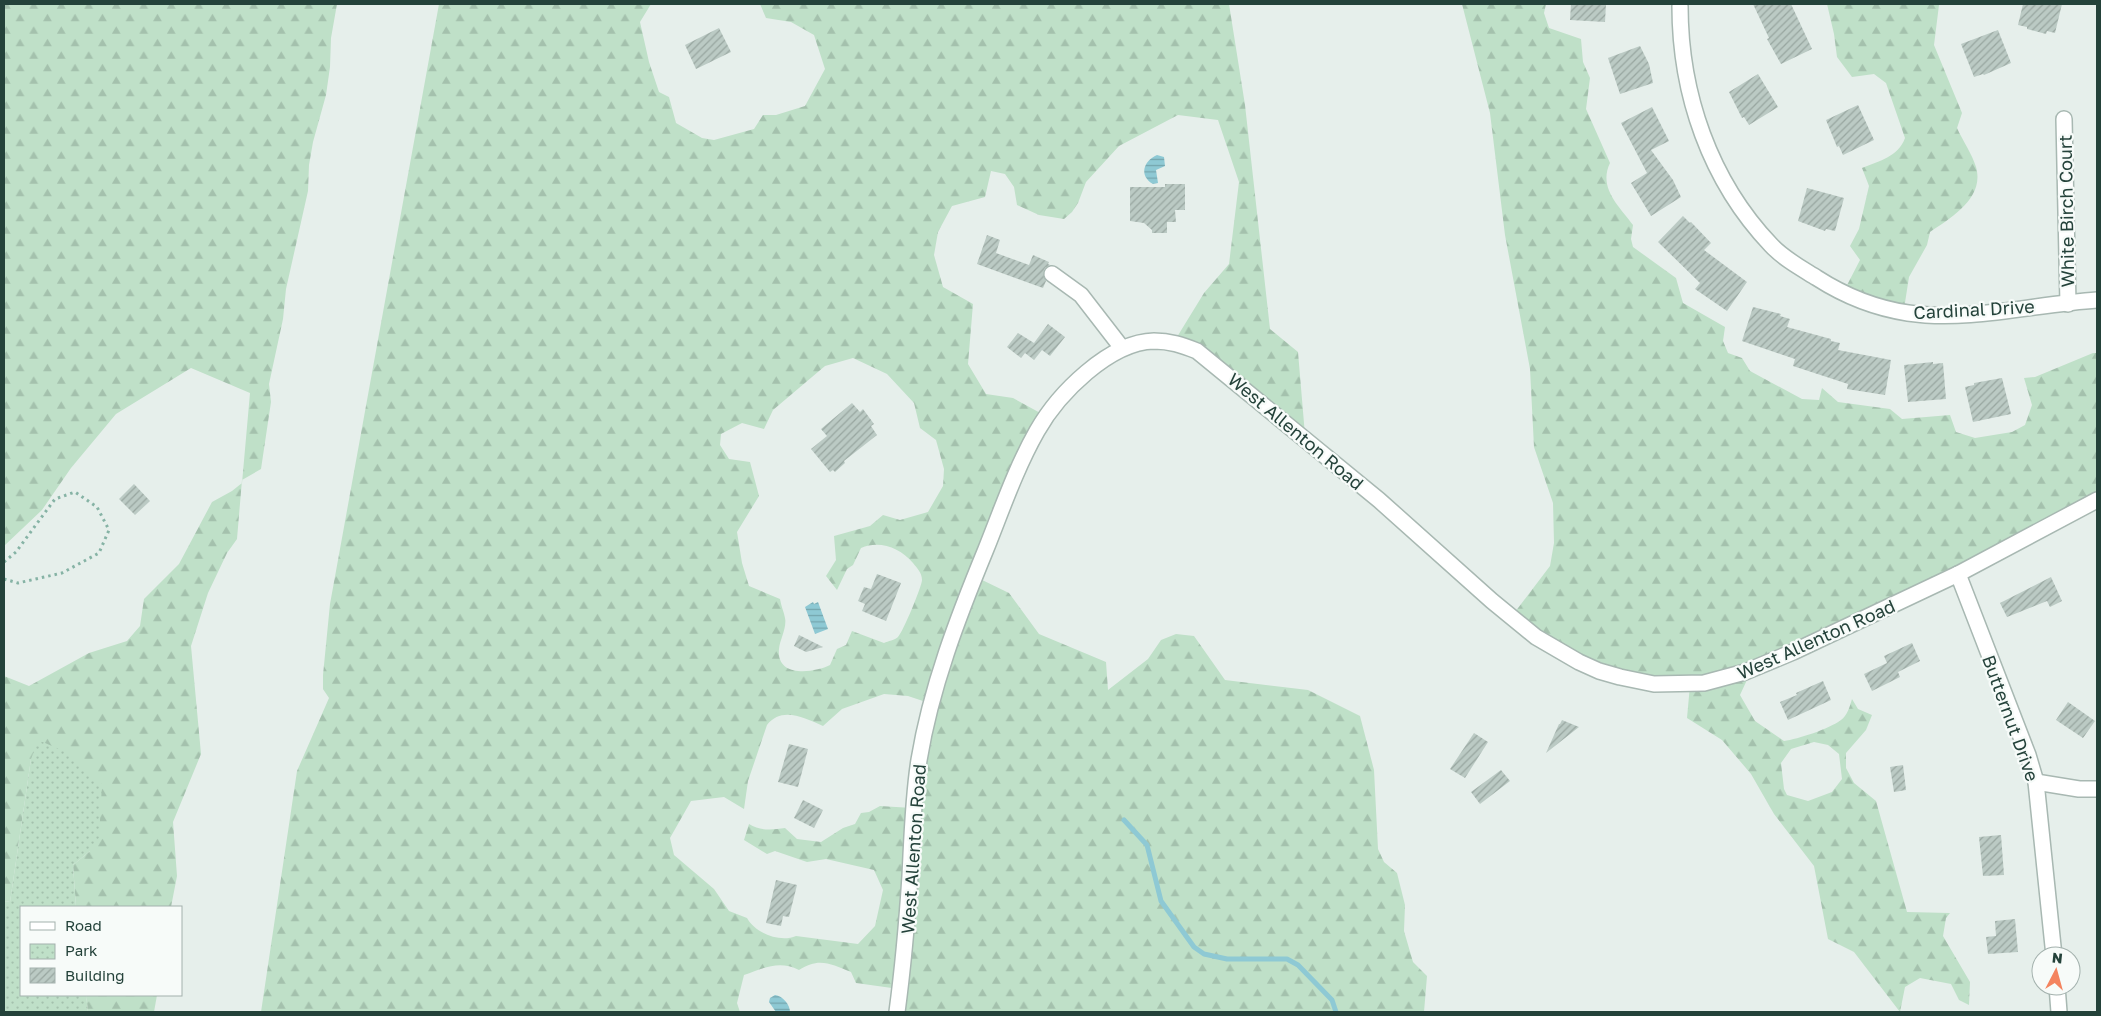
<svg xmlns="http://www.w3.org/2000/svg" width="2101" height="1016" font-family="'Golos Text',sans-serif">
  <defs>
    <pattern id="forest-firs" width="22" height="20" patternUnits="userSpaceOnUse" patternTransform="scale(1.25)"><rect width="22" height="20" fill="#bfe0c8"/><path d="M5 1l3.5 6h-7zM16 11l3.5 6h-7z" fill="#a4c1ad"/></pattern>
    <pattern id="park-dots" width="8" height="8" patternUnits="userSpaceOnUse" patternTransform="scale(1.25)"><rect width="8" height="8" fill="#bfe0c8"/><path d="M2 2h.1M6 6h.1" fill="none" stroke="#a4c1ad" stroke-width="1.8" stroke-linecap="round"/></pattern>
    <pattern id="water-rules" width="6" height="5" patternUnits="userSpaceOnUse" patternTransform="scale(1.25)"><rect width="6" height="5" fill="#8ec9d4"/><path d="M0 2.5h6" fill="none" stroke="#74a5ad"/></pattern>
    <pattern id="building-hatch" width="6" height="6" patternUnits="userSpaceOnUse" patternTransform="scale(1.25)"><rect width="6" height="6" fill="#bbcac4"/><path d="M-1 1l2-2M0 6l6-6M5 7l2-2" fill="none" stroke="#98a6a0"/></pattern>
  </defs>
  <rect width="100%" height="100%" fill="#e6efeb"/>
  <g fill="url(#forest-firs)" fill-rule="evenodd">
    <path d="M4,4H337L331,38L330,67L326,95L313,142L309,165L308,191L286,289L283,319L269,384L271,402L261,469L242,480L237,539L227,553L208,593L191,646L201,754L173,822L177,876L171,907H76L73,865L90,851L31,759L10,902L4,901V676L29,686L89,653L127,641L140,626L144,599L179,564L212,502L232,491L242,483L250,393L191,368L116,414L71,468L42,510L4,546Z"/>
    <path d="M439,4H651L640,22L649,62L659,92L669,97L676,123L702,138L714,140L754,129L763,115H776L805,106L825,69L814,35L791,22L766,18L760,4H1229L1245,105L1270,329L1298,352L1305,435L1177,337L1204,293L1229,264L1239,182L1218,120L1178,115L1119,146L1086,182L1078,203L1072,212L1064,219L1039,215L1017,205L1014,187L1005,174L991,171L985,197L952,206L938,232L934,255L943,287L973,304L968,364L986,394L1013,398L1044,415L978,578L1009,593L1039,634L1106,662L1108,690L1148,659L1161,640L1176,634L1194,636L1225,680L1308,690L1360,716L1374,770L1378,849L1384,862L1397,873L1405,905L1404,931L1413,962L1427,976L1424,1012H897L899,989L856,983L851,972C831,964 819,957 799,970C779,960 764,968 744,975L737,1003L740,1012H261L297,771L329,698L323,689V675L330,604ZM853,358L887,374L914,403L920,428L936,440L944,469L943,486L928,512L900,520L883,515L870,526L834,536L836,560L826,576L837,590L847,569L853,565L861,548C880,540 900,548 913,563C917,568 922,573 922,580C922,586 903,632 898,637C895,640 888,641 884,643L852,631L846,645L837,649L830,665C814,673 776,678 779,649C780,639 787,628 785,618C784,612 781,606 780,599L749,586L742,563L737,532L759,496L750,462L729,459L720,445L721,434L742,423L764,429L773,410L825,366ZM884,694L908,696L929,703L912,808L880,806L869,812L861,813L855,824L843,828L821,842L797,839L785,828C772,830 760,831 749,824L744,840L767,854L775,851L807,862L826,859L874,870L883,890L875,926L858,944L796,936C780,943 755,933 747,918L729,911L714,889L674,855L670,838L691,801L724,797L744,809L748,781L767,725C782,706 804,718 823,726L842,709Z"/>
    <path d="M1462,4H1546L1544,13L1549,28L1581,39L1583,62L1590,78L1586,109L1610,163C1598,188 1619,206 1633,225L1631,239L1633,247L1676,278L1683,303L1725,327L1723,341L1728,353L1742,358L1750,371L1802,399L1819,400L1822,388L1838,402L1890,409L1902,419L1950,415L1956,432L1975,438L2012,432L2025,425L2032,405L2024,378L2035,377L2093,353H2097V502L1752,669L1740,695L1755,721L1784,741C1798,739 1829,729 1841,720C1847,716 1850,706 1852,699L1858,709L1872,715L1866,730L1846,753V768L1854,783L1876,801L1907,912L1950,913L1946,918L1943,936L1970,982L1969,1005L1959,1000L1951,984L1920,978L1905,987L1900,1012L1854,952L1828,939L1814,866L1774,814L1751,774L1722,740L1687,718L1690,685L1602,671L1512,616L1550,566L1554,543L1553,503L1534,447L1530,369L1505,235L1490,113ZM1814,742L1828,745L1839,754L1842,779L1832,792L1808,801L1787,795L1784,789L1781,763L1791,749Z"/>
    <path d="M1827,4H1941L1939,5L1934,45L1962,113L1957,128C1963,141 1972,154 1976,167C1985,198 1951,218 1930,232L1927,245L1909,277L1904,309L1844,291L1860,260L1850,246L1859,229L1869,186L1862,168C1879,161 1898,157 1905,138L1886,83L1874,74L1852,77L1837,57L1834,34Z"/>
    <path d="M86,995H157L154,1012H88Z"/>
  </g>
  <path fill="url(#park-dots)" d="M38,740L66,752L102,784L99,838L90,851L73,865L76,907H21V995H86L88,1012H4V901L10,902L31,759Z"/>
  <g fill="url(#water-rules)">
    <path d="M1157,155L1164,157L1165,166L1156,170L1158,183L1153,184C1139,176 1143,161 1157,155Z"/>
    <path d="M813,602L814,604L818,602L828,629L815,634L805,607Z"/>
    <path d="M775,995C783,996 790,1005 790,1012H776L769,1002L770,998Z"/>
  </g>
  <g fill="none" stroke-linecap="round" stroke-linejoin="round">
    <path stroke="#8ec9d4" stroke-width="5" d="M1124,820L1147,845L1161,901L1194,947L1204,954L1227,959H1287L1298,965L1332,1000L1336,1012"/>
  </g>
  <g fill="url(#building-hatch)">
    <path d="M1571,4H1606L1605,22L1570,20Z"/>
    <path d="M1753,4H1791L1812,49L1781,64L1767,39L1769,38Z"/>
    <path d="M2023,4H2062L2055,33L2047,31L2046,34L2027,29V27L2018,25Z"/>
    <path d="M719,28L731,52L696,69L685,45Z"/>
    <path d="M1998,30L2011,63L1984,75L1983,74L1974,77L1961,44Z"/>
    <path d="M1640,46L1649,64L1653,83L1620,94L1608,58Z"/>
    <path d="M1758,74L1778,107L1749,125L1744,117L1742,118L1729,92Z"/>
    <path d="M1858,105L1874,140L1843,155L1839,146L1837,147L1826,120Z"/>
    <path d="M1652,107L1669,141L1651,150L1673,180L1681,197L1651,216L1631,183L1647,173L1621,123Z"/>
    <path d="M1165,184H1185V210H1175L1176,222H1167V233H1152V230L1144,223L1130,221V187H1165Z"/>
    <path d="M1807,188L1844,198L1835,231L1826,229L1825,231L1798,221Z"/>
    <path d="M1683,216L1690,223L1691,222L1711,243L1704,250L1747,282L1727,311L1695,289L1700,283L1658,242Z"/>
    <path d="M987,235L1000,240L996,253L1029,265L1033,255L1049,262L1048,264L1050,265L1045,268L1043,273L1046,281L1043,288L977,264Z"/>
    <path d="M1753,307L1781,314L1780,316L1790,319L1787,327L1831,339V341L1840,343L1838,350L1891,360L1885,395L1847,389L1848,384L1793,366L1795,359L1742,341Z"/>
    <path d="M1048,324L1065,337L1050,356L1042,350L1034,360L1025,353L1021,358L1007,347L1018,333L1034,343Z"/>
    <path d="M1933,362V364L1943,363L1946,399L1908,402L1904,365Z"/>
    <path d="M2002,378L2011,414L1973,422L1965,387L1974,385V383Z"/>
    <path d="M852,403L860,412L863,409L874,424L871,426L877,435L844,461L845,463L835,472L833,470L830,472L811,449L827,436L821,429Z"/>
    <path d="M134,484L150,501L135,515L119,499Z"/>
    <path d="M877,574L901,583L886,621L862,611L865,604L858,601L864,587L871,589Z"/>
    <path d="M2051,577L2062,601L2050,607L2047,601L2007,617L2000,603Z"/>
    <path d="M799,635L823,647L806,652L794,646Z"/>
    <path d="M1912,643L1920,661L1898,672L1900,677L1872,691L1864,674L1887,663L1884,656Z"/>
    <path d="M1823,681L1831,700L1788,720L1780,702L1797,695L1796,693Z"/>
    <path d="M2068,702L2095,721L2083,738L2056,720Z"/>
    <path d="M1562,720L1579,727L1546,753L1559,724H1560Z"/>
    <path d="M1474,733L1488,742L1465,778L1450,769Z"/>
    <path d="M789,744L808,749L798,787L778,782Z"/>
    <path d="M1903,765L1906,790L1894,792L1890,767Z"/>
    <path d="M1501,770L1510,781L1480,804L1471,792Z"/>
    <path d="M803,800L823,810L814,828L794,818Z"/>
    <path d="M2001,835L2004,875L1983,876L1979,837Z"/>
    <path d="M776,880L797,885L789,917L783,916L781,926L766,923Z"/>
    <path d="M2015,919L2018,952L1988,954L1986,937L1996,936L1995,921Z"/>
  </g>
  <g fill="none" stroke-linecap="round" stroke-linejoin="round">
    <g stroke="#a8b8b2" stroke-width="18">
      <g id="minor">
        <path d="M1680,6C1680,94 1710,181 1771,245C1784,259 1801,268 1817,278C1845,296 1875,308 1908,313C1969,322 2036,304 2097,300"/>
        <path d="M2064,119L2068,304"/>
        <path d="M1052,274L1081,295L1122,348"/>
        <path d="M1958,574L2028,755L2036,782L2054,956"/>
        <path d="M2036,782L2079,789H2097"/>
        <path d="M2057,986L2059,1012"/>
        <path d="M897,1012C903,967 907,922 910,876C912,837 913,798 919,760C931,687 958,617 986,549C1002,509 1016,468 1037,431C1058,394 1109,342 1154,341C1170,341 1182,345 1197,351L1379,500L1492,601L1536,637L1579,662L1599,671L1620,677L1654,684L1704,683L1745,672L1793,652L1958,574L2097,500"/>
      </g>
    </g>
    <path stroke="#86b3a5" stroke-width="3" stroke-dasharray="2.5 4" stroke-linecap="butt" d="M4,562L16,552L55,499L75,492L97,507L109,530L99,553L62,573L18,583L4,579"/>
    <use href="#minor" stroke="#fff" stroke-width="15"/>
  </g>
  <g text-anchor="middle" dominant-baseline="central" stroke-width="4.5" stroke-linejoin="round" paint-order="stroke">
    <g font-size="18" fill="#24423a" stroke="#f7fbf9">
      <text transform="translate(2066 211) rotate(-91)">White Birch Court</text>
      <text transform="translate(1974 309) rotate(-3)">Cardinal Drive</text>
      <text transform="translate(1296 431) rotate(40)">West Allenton Road</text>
      <text transform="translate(1816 639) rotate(-24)">West Allenton Road</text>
      <text transform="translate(2011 718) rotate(70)">Butternut Drive</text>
      <text transform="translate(913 849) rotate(-86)">West Allenton Road</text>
    </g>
  </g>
  <rect width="2101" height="1016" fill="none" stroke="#24423a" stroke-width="10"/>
  <rect x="20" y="906" width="162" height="90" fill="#f7fbf9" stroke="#a3b1ad"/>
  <rect x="30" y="922" width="25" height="8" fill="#ffffff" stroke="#a3b1ad"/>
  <text x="65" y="931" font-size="15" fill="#24423a">Road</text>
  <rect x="30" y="944" width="25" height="15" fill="url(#park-dots)" stroke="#a3b1ad"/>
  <text x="65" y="956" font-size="15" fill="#24423a">Park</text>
  <rect x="30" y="968" width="25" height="15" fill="url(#building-hatch)" stroke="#a3b1ad"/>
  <text x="65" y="981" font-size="15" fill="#24423a">Building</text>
  <g transform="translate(2056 971) rotate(6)"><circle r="24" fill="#f7fbf9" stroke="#a3b1ad"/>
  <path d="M0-4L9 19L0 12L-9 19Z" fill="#f4845f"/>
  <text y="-8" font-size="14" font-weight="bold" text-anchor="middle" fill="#24423a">N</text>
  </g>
</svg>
